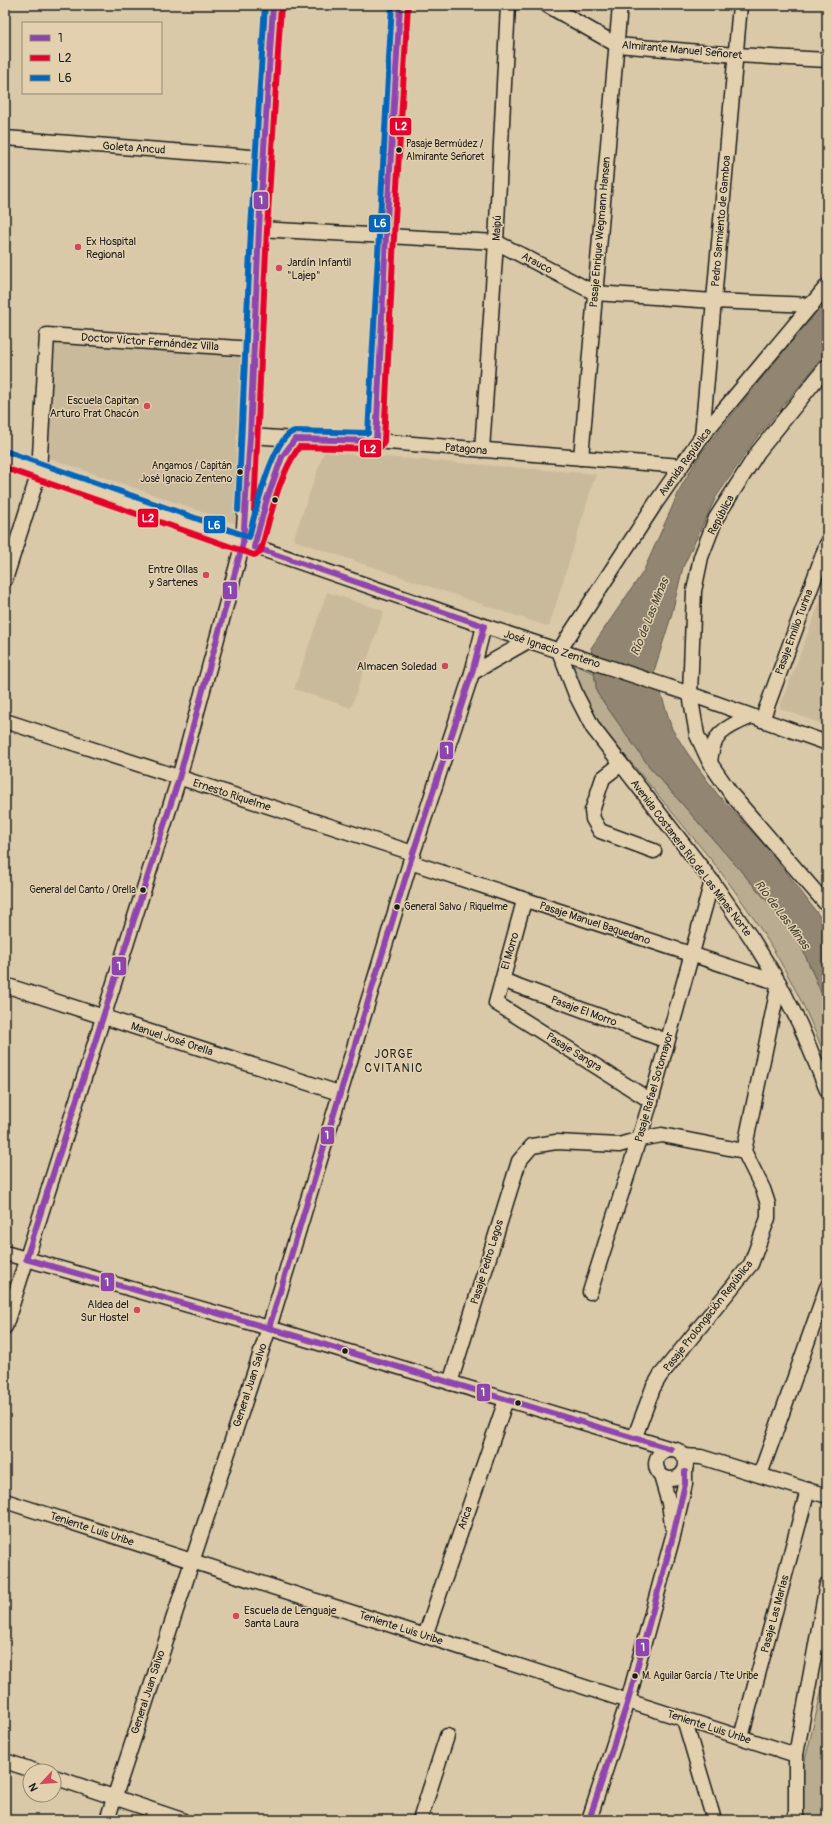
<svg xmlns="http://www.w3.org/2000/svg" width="832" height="1825" font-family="Pangolin,sans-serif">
  <rect width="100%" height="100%" fill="#dac9a8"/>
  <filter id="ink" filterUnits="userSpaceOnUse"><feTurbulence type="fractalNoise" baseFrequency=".025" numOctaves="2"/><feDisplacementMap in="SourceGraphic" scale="8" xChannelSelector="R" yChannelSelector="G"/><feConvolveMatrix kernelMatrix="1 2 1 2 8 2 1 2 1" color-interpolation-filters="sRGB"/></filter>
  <g filter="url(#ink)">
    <g fill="#caba9c">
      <path d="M52,340L246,353L240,525L49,458Z"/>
      <path d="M324,452L596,474L549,627L293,540Z"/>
      <path d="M827,584V726L779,708Z"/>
      <path d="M327,592L384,611L351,708L294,689Z"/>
    </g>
    <g fill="#baac91" stroke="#6b6456">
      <path d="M572,664L594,673L597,693L648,765L796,934L827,1006V1062C801,990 760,922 713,862C689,832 664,803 640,773C612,740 582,707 572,664Z"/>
      <path d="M827,1661V1801L825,1820H800L804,1765L824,1681Z"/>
    </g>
    <path fill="#928672" stroke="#635c50" d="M827,298V352L754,441L716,497L683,567L671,617L654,671L672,729L688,754L718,795L771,852L827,926V1006L796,934L648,765L597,693L591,648L643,572L682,485L701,453Z"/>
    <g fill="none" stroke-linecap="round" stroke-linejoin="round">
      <g stroke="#1c1c1c" stroke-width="17">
        <g id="minor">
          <path d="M547,5L617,45L736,55L827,60"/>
          <path d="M5,138L264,158"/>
          <path d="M259,229L496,242L595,293L714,301L812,305"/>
          <path d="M827,286L702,436L655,504L559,651L576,695L593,728L712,881L752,939L779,983L800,1025L827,1090"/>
          <path d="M827,366L758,452L716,518L701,557L694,591L690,694L697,735L710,763L732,795L827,905"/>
          <path d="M250,436L295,439L376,441L681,466"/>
          <path d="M702,436L740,5"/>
          <path d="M376,441L386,236L400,5"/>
          <path d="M482,450L496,242L508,5"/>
          <path d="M581,458L620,5"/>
          <path d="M5,460L484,626L690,694L827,743"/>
          <path d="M254,547L267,499L282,457L295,439"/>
          <path d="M5,580L39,472L47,335L253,349"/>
          <path d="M472,673L528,641"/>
          <path d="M762,720L827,544"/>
          <path d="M5,721L413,853"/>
          <path d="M710,763C712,733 725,728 750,717"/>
          <path d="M621,764L603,778L592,811L593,819L600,831L654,851"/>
          <path d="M410,862L779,983L744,1151L763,1189L768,1204V1218L751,1264L660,1376L653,1388L634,1439"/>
          <path d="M524,901L496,1003L651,1101"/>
          <path d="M502,980L667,1041"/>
          <path d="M5,985L339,1093"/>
          <path d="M5,1253L269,1328L671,1449"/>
          <path d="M590,1292L651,1101L712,881"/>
          <path d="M5,1327L179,778L243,543L250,436L259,229L273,5"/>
          <path d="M450,1383L519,1161L532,1146L556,1142L619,1145L640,1139L662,1135L744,1151"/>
          <circle cx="671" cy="1464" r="15"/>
          <path d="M684,1456L701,1457L827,1496"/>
          <path d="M760,1475L827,1287"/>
          <path d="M661,1476L669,1503L672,1525"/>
          <path d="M5,1501L796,1755"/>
          <path d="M425,1636L506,1400"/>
          <path d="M684,1719L714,1820"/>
          <path d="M741,1737L808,1490"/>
          <path d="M5,1761L35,1771"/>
          <path d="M54,1777L182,1820"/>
          <path d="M107,1820L269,1328L413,853L472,673L484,626"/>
          <path d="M420,1820L447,1736"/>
          <path d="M589,1820L628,1701L673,1536L685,1484V1472"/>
          <path d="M796,1820V1755L827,1584"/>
        </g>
      </g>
      <use href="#minor" stroke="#e2d0ae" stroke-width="14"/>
      <g stroke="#e2d0ae" stroke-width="9">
        <g id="bus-1">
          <path d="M273,5L259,229L250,436L243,543L179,778L26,1259L269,1328L671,1449"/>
          <path d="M269,1328L413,853L472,673L484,626L254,547L267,499L282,457L295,439L376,441L386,236L400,5"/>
          <path d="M589,1820L628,1701L673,1536L685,1484V1472"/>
        </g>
      </g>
      <g stroke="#e2d0ae" stroke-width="9">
        <g id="bus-2">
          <path d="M5,468L254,555L259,553L261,550C271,515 278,477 299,447L376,449L382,446L384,441L394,236L408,5"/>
          <path d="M254,510L267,229L281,5"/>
        </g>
      </g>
      <g stroke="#e2d0ae" stroke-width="9">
        <g id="bus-3">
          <path d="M8,452L249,537C254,516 273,435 295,431L368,433L392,5"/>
          <path d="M238,510L251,229L265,5"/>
        </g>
      </g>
      <use href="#bus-1" stroke="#8e44ad" stroke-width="6"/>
      <use href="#bus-2" stroke="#e4002b" stroke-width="6"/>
      <use href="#bus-3" stroke="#0065bd" stroke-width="6"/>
    </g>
  </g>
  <g fill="#1c1c1c" stroke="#e2d0ae" stroke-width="1.5">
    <circle cx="399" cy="150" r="3.5"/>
    <circle cx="240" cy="472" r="3.5"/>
    <circle cx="275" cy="500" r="3.5"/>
    <circle cx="143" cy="890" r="3.5"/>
    <circle cx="397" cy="907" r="3.5"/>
    <circle cx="345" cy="1351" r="3.5"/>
    <circle cx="518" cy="1403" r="3.5"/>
    <circle cx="635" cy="1676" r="3.5"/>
  </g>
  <g fill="#d1495b" stroke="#e2d0ae" stroke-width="1.5">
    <circle cx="78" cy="247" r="4"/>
    <circle cx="279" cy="268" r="4"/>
    <circle cx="147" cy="406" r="4"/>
    <circle cx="206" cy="575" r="4"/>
    <circle cx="445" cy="666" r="4"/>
    <circle cx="137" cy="1310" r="4"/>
    <circle cx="236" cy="1616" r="4"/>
  </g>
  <g text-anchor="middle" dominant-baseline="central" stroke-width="3" stroke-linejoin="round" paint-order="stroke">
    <g font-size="10" fill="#1c1c1c" stroke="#e2d0ae" text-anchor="start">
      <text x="406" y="144">Pasaje Bermúdez /<tspan x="406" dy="13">Almirante Señoret</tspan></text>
      <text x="232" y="466" text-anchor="end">Angamos / Capitán<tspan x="232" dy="13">José Ignacio Zenteno</tspan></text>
      <text x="136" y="890" text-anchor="end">General del Canto / Orella</text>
      <text x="404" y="907">General Salvo / Riquelme</text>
      <text x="642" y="1676">M. Aguilar García / Tte Uribe</text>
    </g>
    <g font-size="11" fill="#1c1c1c" stroke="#e2d0ae">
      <text transform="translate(682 50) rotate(5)">Almirante Manuel Señoret</text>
      <text transform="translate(134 148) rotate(4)">Goleta Ancud</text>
      <text transform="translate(721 221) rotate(-85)">Pedro Sarmiento de Gamboa</text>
      <text transform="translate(497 228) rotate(-87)">Maipú</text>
      <text transform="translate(600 232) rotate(-85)">Pasaje Enrique Wegmann Hansen</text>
      <text transform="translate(537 263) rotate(28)">Arauco</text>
      <text transform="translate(150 342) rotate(4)">Doctor Víctor Fernández Villa</text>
      <text transform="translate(466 449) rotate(5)">Patagona</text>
      <text transform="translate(685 462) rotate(-54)">Avenida República</text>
      <text transform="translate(721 515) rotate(-62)">República</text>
      <text transform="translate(794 632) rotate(-70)">Pasaje Emilio Turina</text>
      <text transform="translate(552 649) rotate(18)">José Ignacio Zenteno</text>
      <text transform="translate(232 795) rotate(18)">Ernesto Riquelme</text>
      <text transform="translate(691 858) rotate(53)">Avenida Costanera Río de Las Minas Norte</text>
      <text transform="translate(595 923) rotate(18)">Pasaje Manuel Baquedano</text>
      <text transform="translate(510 951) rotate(-74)">El Morro</text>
      <text transform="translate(584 1011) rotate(20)">Pasaje El Morro</text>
      <text transform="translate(172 1039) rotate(18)">Manuel José Orella</text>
      <text transform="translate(574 1052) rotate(32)">Pasaje Sangra</text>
      <text transform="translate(654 1087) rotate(-74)">Pasaje Rafael Sotomayor</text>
      <text transform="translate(487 1262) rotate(-73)">Pasaje Pedro Lagos</text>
      <text transform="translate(708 1316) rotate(-52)">Pasaje Prolongación República</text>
      <text transform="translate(250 1385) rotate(-72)">General Juan Salvo</text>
      <text transform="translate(465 1518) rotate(-71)">Arica</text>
      <text transform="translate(92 1529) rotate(18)">Teniente Luis Uribe</text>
      <text transform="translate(775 1614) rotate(-75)">Pasaje Las Marías</text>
      <text transform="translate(401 1628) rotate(18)">Teniente Luis Uribe</text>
      <text transform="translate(148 1692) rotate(-72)">General Juan Salvo</text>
      <text transform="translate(709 1727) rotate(18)">Teniente Luis Uribe</text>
    </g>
    <g font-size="11" fill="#1c1c1c" stroke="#e2d0ae" text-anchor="end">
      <text x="86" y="241" text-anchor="start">Ex Hospital<tspan x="86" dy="13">Regional</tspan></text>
      <text x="287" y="262" text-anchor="start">Jardín Infantil<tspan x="287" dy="13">"Lajep"</tspan></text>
      <text x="139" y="400">Escuela Capitan<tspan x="139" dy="13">Arturo Prat Chacón</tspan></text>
      <text x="198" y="569">Entre Ollas<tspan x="198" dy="13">y Sartenes</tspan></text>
      <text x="437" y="666">Almacen Soledad</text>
      <text x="129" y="1304">Aldea del<tspan x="129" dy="13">Sur Hostel</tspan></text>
      <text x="244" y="1610" text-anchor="start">Escuela de Lenguaje<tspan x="244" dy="13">Santa Laura</tspan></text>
    </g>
    <g font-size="12" font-style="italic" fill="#45413a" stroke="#e2d0ae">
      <text transform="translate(650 617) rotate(-68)">Río de Las Minas</text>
      <text transform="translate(782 915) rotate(53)">Río de Las Minas</text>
    </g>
    <g font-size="12" letter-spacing="1" fill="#1c1c1c" stroke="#e2d0ae">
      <text x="394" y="1054">JORGE<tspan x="394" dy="14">CVITANIC</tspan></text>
    </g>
  </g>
  <g stroke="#e2d0ae" stroke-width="1.5">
    <rect x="389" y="117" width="23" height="19" rx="4" fill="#e4002b"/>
    <rect x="253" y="191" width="16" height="19" rx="4" fill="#8e44ad"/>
    <rect x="368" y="214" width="23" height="19" rx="4" fill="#0065bd"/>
    <rect x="359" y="439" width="23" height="19" rx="4" fill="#e4002b"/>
    <rect x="137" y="508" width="22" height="20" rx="4" fill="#e4002b"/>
    <rect x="203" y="515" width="23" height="19" rx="4" fill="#0065bd"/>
    <rect x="222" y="581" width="16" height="19" rx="4" fill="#8e44ad"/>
    <rect x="439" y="741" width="15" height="19" rx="4" fill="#8e44ad"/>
    <rect x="111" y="956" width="16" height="20" rx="4" fill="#8e44ad"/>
    <rect x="320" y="1126" width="15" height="19" rx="4" fill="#8e44ad"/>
    <rect x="100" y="1272" width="15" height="20" rx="4" fill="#8e44ad"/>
    <rect x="476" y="1383" width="15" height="19" rx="4" fill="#8e44ad"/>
    <rect x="635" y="1638" width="15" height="19" rx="4" fill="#8e44ad"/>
  </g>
  <g font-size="11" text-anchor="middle" font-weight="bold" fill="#fff">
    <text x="401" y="130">L2</text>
    <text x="261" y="204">1</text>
    <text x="380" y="227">L6</text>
    <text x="370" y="453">L2</text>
    <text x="148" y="522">L2</text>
    <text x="214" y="529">L6</text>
    <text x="230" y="594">1</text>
    <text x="447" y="754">1</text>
    <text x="119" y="970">1</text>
    <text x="327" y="1139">1</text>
    <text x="107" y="1286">1</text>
    <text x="483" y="1396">1</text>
    <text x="643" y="1651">1</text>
  </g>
  <rect width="832" height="1825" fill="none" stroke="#e2d0ae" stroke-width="20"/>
  <rect x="10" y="10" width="812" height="1805" fill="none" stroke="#1c1c1c" stroke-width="1.5" filter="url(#ink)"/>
  <rect x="22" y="22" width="140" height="72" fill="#e2d0ae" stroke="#938874"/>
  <rect x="30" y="35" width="20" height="6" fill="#8e44ad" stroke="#938874"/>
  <text x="58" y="42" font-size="12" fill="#1c1c1c">1</text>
  <rect x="30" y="55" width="20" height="6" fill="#e4002b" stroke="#938874"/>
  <text x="58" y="62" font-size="12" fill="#1c1c1c">L2</text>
  <rect x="30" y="75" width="20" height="6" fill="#0065bd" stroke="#938874"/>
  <text x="58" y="82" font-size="12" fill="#1c1c1c">L6</text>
  <g transform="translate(42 1783) rotate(244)"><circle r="19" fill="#e2d0ae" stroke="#938874"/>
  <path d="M0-3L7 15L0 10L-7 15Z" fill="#d1495b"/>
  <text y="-6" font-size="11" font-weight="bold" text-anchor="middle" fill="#1c1c1c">N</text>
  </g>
</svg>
